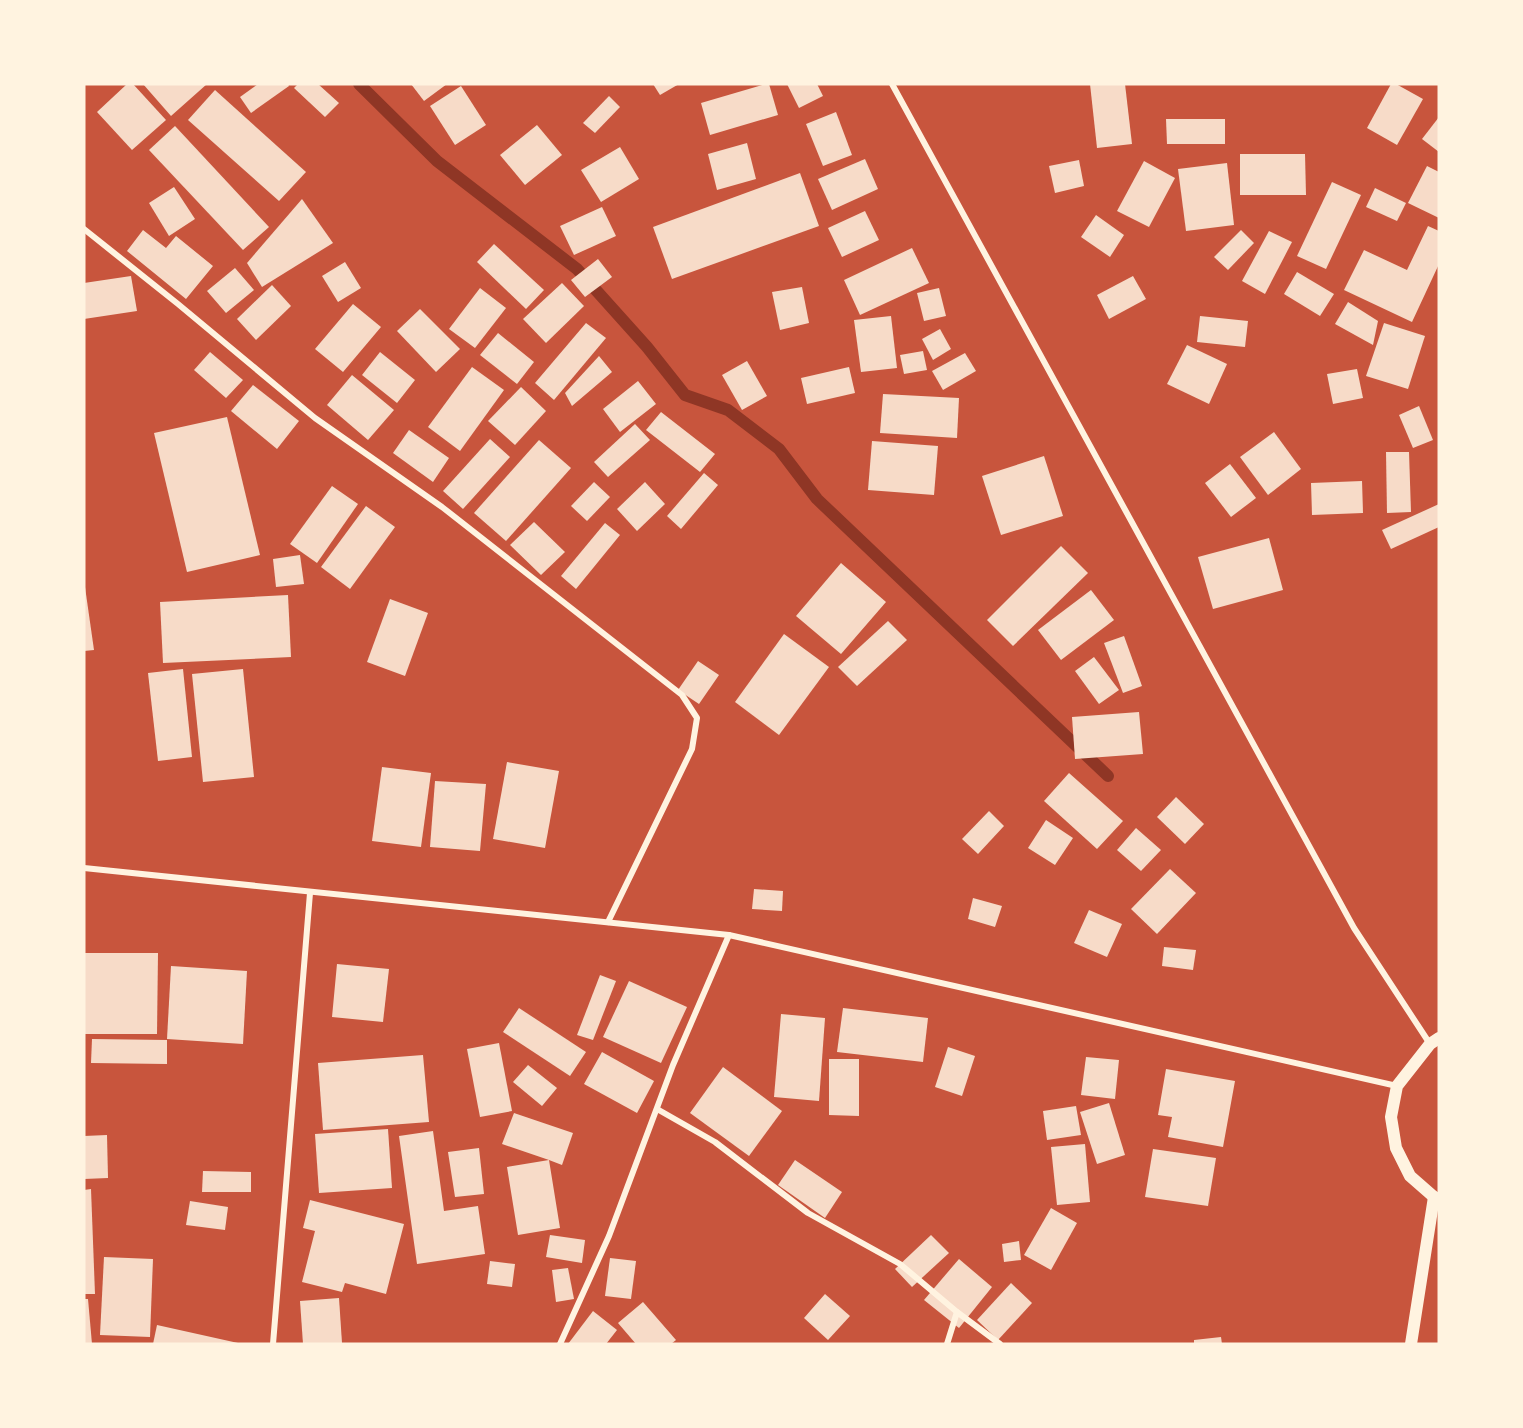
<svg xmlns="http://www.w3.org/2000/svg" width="1523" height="1428" font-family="'IBM Plex Sans',sans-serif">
  <rect width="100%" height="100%" fill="#c8553d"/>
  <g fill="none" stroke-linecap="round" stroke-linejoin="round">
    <path stroke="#8f3625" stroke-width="12" d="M359,84L437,161L577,269L647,347L685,395L728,410L779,449L817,499L1108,776"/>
  </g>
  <g fill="#f7dbc8">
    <path d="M127,84H133L166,120L132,150L97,112Z"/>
    <path d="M143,84H207L171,116Z"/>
    <path d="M258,84H288L289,86L251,113L240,97Z"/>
    <path d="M298,84H318L339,103L325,117L294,88Z"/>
    <path d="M411,84H447L424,101Z"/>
    <path d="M653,84H679L660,95Z"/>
    <path d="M766,84H769L778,115L710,135L701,103Z"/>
    <path d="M787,84H817L823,96L799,108Z"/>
    <path d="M1090,84H1125L1132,144L1097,148Z"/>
    <path d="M1391,84H1396L1423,99L1397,145L1367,128Z"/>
    <path d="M461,86L486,125L455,145L430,106Z"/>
    <path d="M215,90L306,172L279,201L188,120Z"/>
    <path d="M609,96L620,107L595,133L583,123Z"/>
    <path d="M836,112L852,155L823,166L806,124Z"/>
    <path d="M1439,117V152L1422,139Z"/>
    <path d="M1166,119H1225V144H1167Z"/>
    <path d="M537,125L562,155L525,185L500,155Z"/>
    <path d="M175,126L269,227L243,250L149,150Z"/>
    <path d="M747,143L756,179L717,190L708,154Z"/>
    <path d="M620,147L639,179L601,202L581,170Z"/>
    <path d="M1240,154H1305L1306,195H1240Z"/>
    <path d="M865,159L878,189L832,210L818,179Z"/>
    <path d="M1079,160L1084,186L1055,193L1049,166Z"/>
    <path d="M1144,161L1175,178L1149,227L1117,211Z"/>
    <path d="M1227,163L1234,225L1186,231L1178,169Z"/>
    <path d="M1427,166L1439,172V218L1408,203Z"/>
    <path d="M800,173L819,226L672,279L653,227Z"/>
    <path d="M1332,182L1361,195L1326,269L1297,256Z"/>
    <path d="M174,187L195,219L169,236L149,203Z"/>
    <path d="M1375,188L1406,203L1397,221L1366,207Z"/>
    <path d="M302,199L333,243L262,287L247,263Z"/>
    <path d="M602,207L616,236L574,255L560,226Z"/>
    <path d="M865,211L879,240L842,257L828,228Z"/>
    <path d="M1096,215L1124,235L1110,257L1081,237Z"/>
    <path d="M1428,226L1439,231V264L1412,322L1344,290L1364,250L1407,270Z"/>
    <path d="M143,230L166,248L176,236L213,266L186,299L127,251Z"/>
    <path d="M1241,230L1254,243L1228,270L1214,257Z"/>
    <path d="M1269,231L1292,242L1265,294L1242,281Z"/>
    <path d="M494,244L544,290L526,309L477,262Z"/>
    <path d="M912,248L929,283L860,315L844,280Z"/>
    <path d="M598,259L612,277L585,297L571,280Z"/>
    <path d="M345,262L361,288L338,302L322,276Z"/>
    <path d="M235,268L254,290L226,313L207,291Z"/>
    <path d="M1297,272L1334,294L1320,316L1284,294Z"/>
    <path d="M131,276L137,311L84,319V283Z"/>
    <path d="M1133,276L1146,299L1109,319L1097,295Z"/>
    <path d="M562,283L584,306L546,343L523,319Z"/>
    <path d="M272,285L291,306L256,340L237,319Z"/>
    <path d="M802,287L809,323L780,330L772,292Z"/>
    <path d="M480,288L506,308L475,348L449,329Z"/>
    <path d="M939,288L946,316L924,321L917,293Z"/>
    <path d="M1348,302L1378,321L1373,345L1335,324Z"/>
    <path d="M353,304L381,327L343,372L315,349Z"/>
    <path d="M420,309L460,349L436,372L397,331Z"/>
    <path d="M891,316L897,368L861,372L854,320Z"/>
    <path d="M1200,316L1248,321L1245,347L1197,342Z"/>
    <path d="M586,323L606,338L554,400L535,383Z"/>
    <path d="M1384,323L1425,336L1408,389L1366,376Z"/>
    <path d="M940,329L951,349L933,360L922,339Z"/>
    <path d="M498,333L534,362L517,384L480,355Z"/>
    <path d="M1187,345L1227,364L1209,404L1167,384Z"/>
    <path d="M923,351L927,370L904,374L900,355Z"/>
    <path d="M210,352L243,380L226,398L194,370Z"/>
    <path d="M380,352L415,380L397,403L362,375Z"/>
    <path d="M965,353L976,371L943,390L932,371Z"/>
    <path d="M599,356L612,372L572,406L565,393Z"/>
    <path d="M747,361L767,396L742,410L722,375Z"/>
    <path d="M472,367L504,390L460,451L428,427Z"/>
    <path d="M849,367L855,393L807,404L801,378Z"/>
    <path d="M1357,369L1363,398L1333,404L1327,374Z"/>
    <path d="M352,375L394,410L368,440L327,405Z"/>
    <path d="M638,381L656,404L620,432L603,409Z"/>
    <path d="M253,385L299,421L277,449L231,411Z"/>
    <path d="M521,387L546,411L515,445L488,421Z"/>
    <path d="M883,394L959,398L957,438L880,433Z"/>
    <path d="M1419,406L1433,440L1413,448L1399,415Z"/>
    <path d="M661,412L715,454L700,472L646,430Z"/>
    <path d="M227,417L260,555L187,572L154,433Z"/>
    <path d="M635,424L650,440L608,477L594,462Z"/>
    <path d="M409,430L449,458L433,482L393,453Z"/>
    <path d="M1274,432L1301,469L1268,495L1240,457Z"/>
    <path d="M490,439L510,457L463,509L443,491Z"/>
    <path d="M539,440L571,468L506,541L474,513Z"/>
    <path d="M872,441L938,446L934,495L868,490Z"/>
    <path d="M1386,452H1409L1411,512L1387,513Z"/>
    <path d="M1044,456L1063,516L1001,535L982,476Z"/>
    <path d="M1230,464L1256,498L1231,517L1205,483Z"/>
    <path d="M704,473L718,485L681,529L667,516Z"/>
    <path d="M1362,481L1363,513L1312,515L1311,483Z"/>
    <path d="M594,482L610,497L587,521L571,506Z"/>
    <path d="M645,482L665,504L637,531L617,509Z"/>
    <path d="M332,486L358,504L317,563L290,544Z"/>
    <path d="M1439,504V527L1391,549L1382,530Z"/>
    <path d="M366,506L395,527L350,589L321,567Z"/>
    <path d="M534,522L565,552L541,575L510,545Z"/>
    <path d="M605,523L620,535L576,589L561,576Z"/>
    <path d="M1269,538L1283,590L1213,609L1198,557Z"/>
    <path d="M1061,546L1088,573L1013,646L987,620Z"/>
    <path d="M300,555L304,584L276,587L273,559Z"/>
    <path d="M841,563L886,602L841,654L796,616Z"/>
    <path d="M84,580L94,650L84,651Z"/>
    <path d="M1091,590L1114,620L1061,660L1038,630Z"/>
    <path d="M288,595L291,657L163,663L160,602Z"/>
    <path d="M390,599L428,613L405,676L367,662Z"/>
    <path d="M888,621L907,640L857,686L838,667Z"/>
    <path d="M784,634L829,667L779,735L735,702Z"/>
    <path d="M1124,636L1142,686L1123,693L1104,643Z"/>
    <path d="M1094,657L1119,690L1099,704L1075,671Z"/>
    <path d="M698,661L719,675L699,704L678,690Z"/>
    <path d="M183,669L192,757L158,761L148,673Z"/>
    <path d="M243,669L254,777L203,782L192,674Z"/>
    <path d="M1139,712L1143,754L1075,759L1072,717Z"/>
    <path d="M507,762L559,771L545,848L493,839Z"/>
    <path d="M382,767L431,773L421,847L372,841Z"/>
    <path d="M1069,773L1123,821L1097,849L1044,801Z"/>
    <path d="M435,781L486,784L480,851L430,847Z"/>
    <path d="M1176,797L1204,824L1185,844L1157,817Z"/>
    <path d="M989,811L1004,826L978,854L962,839Z"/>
    <path d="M1046,820L1073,838L1055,865L1028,848Z"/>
    <path d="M1136,828L1161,850L1141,871L1117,850Z"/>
    <path d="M1170,869L1196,893L1157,934L1131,909Z"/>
    <path d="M754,889L783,891L782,911L752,909Z"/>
    <path d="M973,898L1002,906L995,927L968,919Z"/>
    <path d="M1089,910L1122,924L1107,957L1074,943Z"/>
    <path d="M1164,947L1196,950L1193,970L1162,966Z"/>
    <path d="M84,953H158L157,1034H84Z"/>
    <path d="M337,964L389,969L383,1022L332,1017Z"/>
    <path d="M171,966L247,971L243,1044L167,1039Z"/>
    <path d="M600,975L616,981L593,1040L577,1035Z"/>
    <path d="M629,981L687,1007L661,1063L603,1037Z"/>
    <path d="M519,1008L586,1052L570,1076L503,1032Z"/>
    <path d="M843,1008L928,1018L923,1062L837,1052Z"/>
    <path d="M781,1014L825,1018L819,1101L774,1097Z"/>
    <path d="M92,1039L167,1040V1064L91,1063Z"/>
    <path d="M499,1043L512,1111L480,1117L467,1049Z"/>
    <path d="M948,1047L975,1056L962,1096L935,1087Z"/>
    <path d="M602,1052L654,1081L637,1113L584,1084Z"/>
    <path d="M423,1055L429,1122L323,1130L318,1063Z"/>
    <path d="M1086,1057L1119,1060L1115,1099L1081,1095Z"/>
    <path d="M829,1059H859V1116L829,1115Z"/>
    <path d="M528,1065L557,1088L542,1106L513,1082Z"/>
    <path d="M723,1067L782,1111L749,1156L690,1113Z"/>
    <path d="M1166,1069L1235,1081L1223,1147L1168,1137L1172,1117L1158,1115Z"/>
    <path d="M1109,1103L1125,1155L1097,1164L1080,1112Z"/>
    <path d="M1076,1106L1081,1135L1047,1140L1043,1111Z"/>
    <path d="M514,1113L573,1133L562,1165L549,1160L560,1228L518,1235L507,1167L549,1160L502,1144Z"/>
    <path d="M388,1129L392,1188L319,1193L315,1134Z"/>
    <path d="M433,1131L444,1211L478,1206L485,1254L417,1264L399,1136Z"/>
    <path d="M107,1135L108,1178L84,1179V1136Z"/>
    <path d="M1085,1144L1090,1202L1057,1205L1051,1147Z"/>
    <path d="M479,1148L484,1194L455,1197L448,1152Z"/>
    <path d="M1153,1149L1216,1158L1208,1206L1145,1197Z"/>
    <path d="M795,1160L842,1192L825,1218L778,1185Z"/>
    <path d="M203,1171L251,1172V1192H202Z"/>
    <path d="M91,1189L95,1294H84V1190Z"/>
    <path d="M310,1200L404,1224L386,1294L345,1283L342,1292L302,1282L315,1231L303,1228Z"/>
    <path d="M190,1201L228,1207L225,1230L186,1225Z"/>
    <path d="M1051,1208L1077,1223L1051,1270L1024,1255Z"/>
    <path d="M550,1235L585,1240L582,1263L546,1257Z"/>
    <path d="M931,1235L949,1253L912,1287L895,1269Z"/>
    <path d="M1019,1241L1021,1260L1004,1262L1002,1244Z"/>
    <path d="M104,1257L153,1259L150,1337L100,1335Z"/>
    <path d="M610,1258L636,1261L631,1299L605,1296Z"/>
    <path d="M959,1259L992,1287L959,1328L924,1300Z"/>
    <path d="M490,1261L515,1264L512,1287L487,1284Z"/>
    <path d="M568,1268L574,1299L556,1302L552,1270Z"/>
    <path d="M1011,1283L1032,1303L998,1340L977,1320Z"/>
    <path d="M825,1294L850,1316L828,1340L804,1318Z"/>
    <path d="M339,1298L342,1343L303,1344L300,1301Z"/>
    <path d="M84,1299H88L92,1344H84Z"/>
    <path d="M643,1302L676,1340L671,1344H636L618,1323Z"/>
    <path d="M593,1311L617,1330L606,1344H568Z"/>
    <path d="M157,1325L238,1343V1344H153Z"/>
    <path d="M1221,1337L1222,1344H1194V1340Z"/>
  </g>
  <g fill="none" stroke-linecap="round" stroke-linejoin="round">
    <g stroke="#fff3e0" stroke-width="6">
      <path d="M892,84L1354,928L1430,1044"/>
      <path d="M84,229L178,304L315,418L442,507L682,695L697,718L692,749L608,922"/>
      <path d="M84,868L729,935L1397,1086"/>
      <path d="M657,1109L715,1142L808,1213L900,1264L957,1312"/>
      <path d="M273,1344L310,893"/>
      <path d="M560,1344L609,1236L673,1065L729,935"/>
      <path d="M947,1344L957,1312L1000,1344"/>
    </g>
    <g stroke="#fff3e0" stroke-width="12">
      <path d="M1439,1038L1430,1044L1397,1086L1391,1117L1396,1148L1410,1176L1434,1197L1439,1199"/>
      <path d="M1411,1344L1434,1197"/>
    </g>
  </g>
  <rect width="1523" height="1428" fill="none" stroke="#fff3e0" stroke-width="171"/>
</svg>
